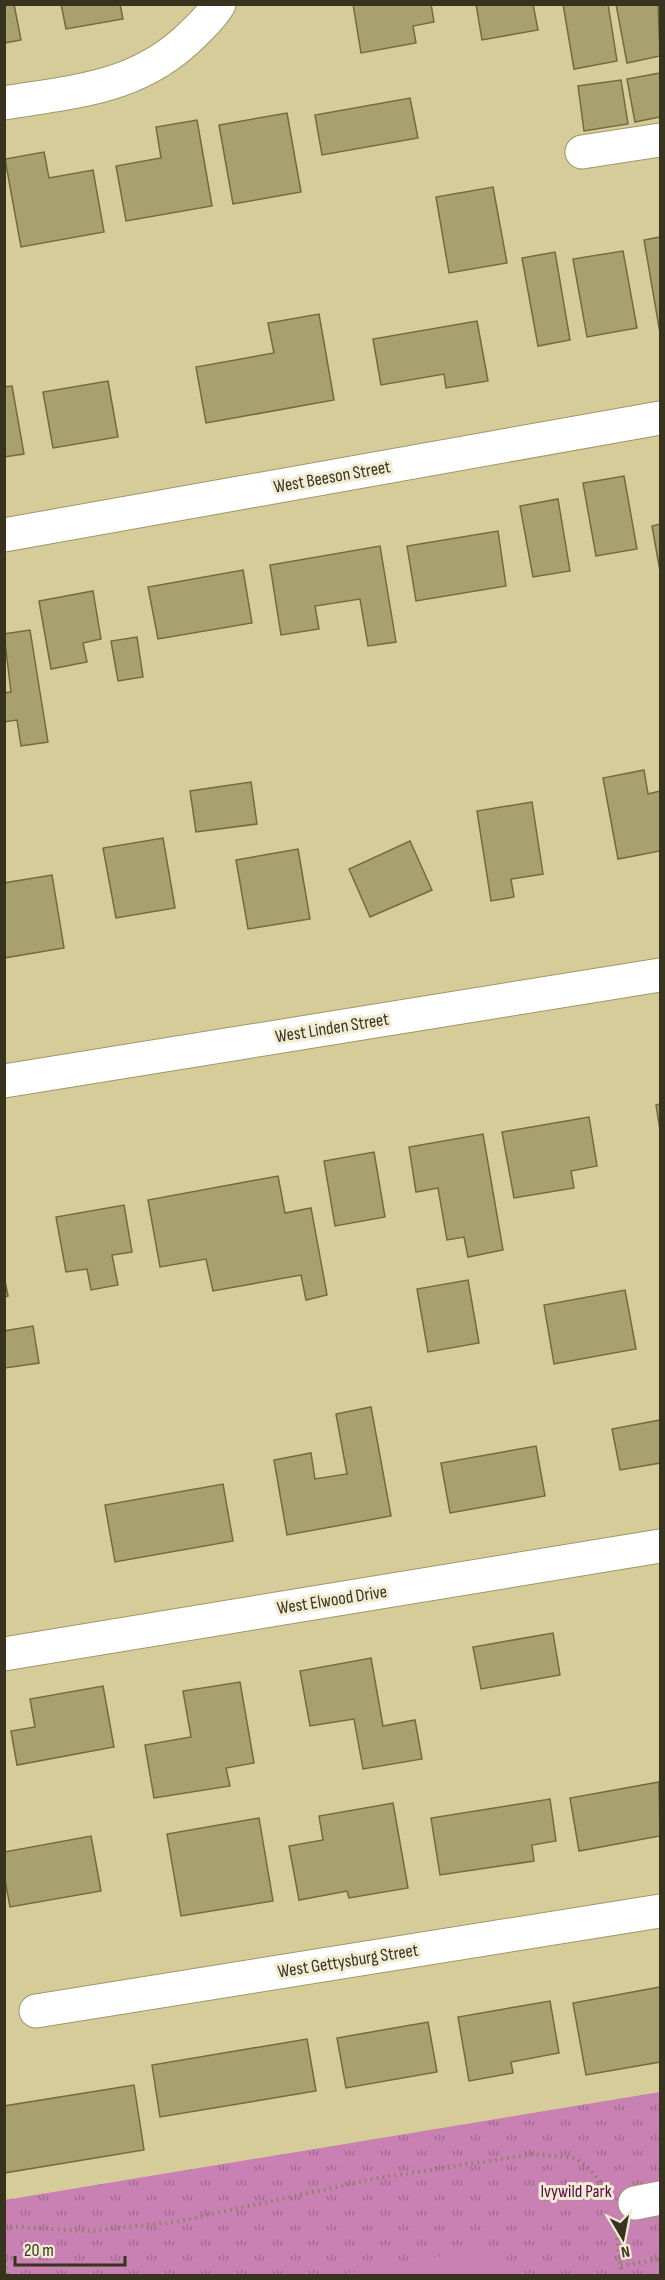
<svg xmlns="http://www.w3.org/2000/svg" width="665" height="2280" font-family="'Sofia Sans Condensed',sans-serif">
  <defs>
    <pattern id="grass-tufts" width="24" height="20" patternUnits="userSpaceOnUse" patternTransform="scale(1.5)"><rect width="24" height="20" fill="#c981b3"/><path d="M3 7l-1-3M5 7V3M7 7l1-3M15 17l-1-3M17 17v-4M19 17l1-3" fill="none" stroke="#a46a91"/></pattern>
  </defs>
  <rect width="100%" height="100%" fill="#d5cc9a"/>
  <path fill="url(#grass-tufts)" d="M660,2092V2275L5,2276V2200Z"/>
  <path fill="#c981b3" d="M491,2247L521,2270L522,2275H341Z"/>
  <g fill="#a9a06f" stroke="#736b3c" stroke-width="1.5">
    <path d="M4,4H14L21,40L4,43Z"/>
    <path d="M61,4H120L123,19L66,29Z"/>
    <path d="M353,4H431L434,22L413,26L416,43L361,53Z"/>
    <path d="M476,4H533L538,30L482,40Z"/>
    <path d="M563,4H608L617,61L574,69Z"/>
    <path d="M616,4H658L660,56L627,63Z"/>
    <path d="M660,73V117L635,122L627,79Z"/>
    <path d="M621,80L628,124L584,131L578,86Z"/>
    <path d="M410,98L418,138L322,155L315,115Z"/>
    <path d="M287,113L301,192L233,204L219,125Z"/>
    <path d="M197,120L212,206L126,221L116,166L161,158L156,127Z"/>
    <path d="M44,152L49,178L93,170L104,232L21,247L5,159Z"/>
    <path d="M493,187L507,263L449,273L436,197Z"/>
    <path d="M660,237V333L644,240Z"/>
    <path d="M623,251L637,328L587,337L573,259Z"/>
    <path d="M555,252L570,340L538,346L522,258Z"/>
    <path d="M319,314L334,400L206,423L196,367L274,353L268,323Z"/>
    <path d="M477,321L488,381L446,388L444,374L381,385L373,339Z"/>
    <path d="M108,381L118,437L53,448L43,392Z"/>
    <path d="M12,386L24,454L4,457V387Z"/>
    <path d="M624,476L637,549L596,556L583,483Z"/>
    <path d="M558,499L570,571L533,577L520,506Z"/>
    <path d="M660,524V571L652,526Z"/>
    <path d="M498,531L506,586L416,601L407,546Z"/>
    <path d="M380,546L396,642L368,646L360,599L315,606L319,629L281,635L270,565Z"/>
    <path d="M243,570L252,623L158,639L148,587Z"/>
    <path d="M93,591L101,639L83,643L87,662L51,669L39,601Z"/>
    <path d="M30,630L48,742L21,746L17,720L4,722V693L11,692L4,634Z"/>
    <path d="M137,637L143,677L118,681L111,641Z"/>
    <path d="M644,770L648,794L660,791V851L618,859L603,778Z"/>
    <path d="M251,782L257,824L196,832L190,791Z"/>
    <path d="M532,802L543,874L511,879L514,897L491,901L477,811Z"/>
    <path d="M163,838L175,908L116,918L103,848Z"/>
    <path d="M410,841L432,890L370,917L349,869Z"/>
    <path d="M298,849L310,919L248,929L236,860Z"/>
    <path d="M52,875L64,948L4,958V883Z"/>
    <path d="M660,1104V1130L656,1105Z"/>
    <path d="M589,1117L597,1166L571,1171L574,1188L514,1198L502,1132Z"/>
    <path d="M483,1134L503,1250L468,1257L464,1237L447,1240L438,1188L416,1192L409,1147Z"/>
    <path d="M374,1152L385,1217L335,1226L324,1161Z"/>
    <path d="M278,1176L285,1213L311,1208L327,1295L306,1300L301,1275L213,1291L206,1259L160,1267L148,1200Z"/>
    <path d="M124,1205L132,1252L112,1255L118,1285L91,1290L87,1269L66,1272L56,1217Z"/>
    <path d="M4,1276L8,1296L4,1297Z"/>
    <path d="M468,1280L479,1343L428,1352L417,1289Z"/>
    <path d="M625,1290L636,1349L554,1364L544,1305Z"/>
    <path d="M33,1326L39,1363L5,1368L4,1331Z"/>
    <path d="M371,1407L391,1516L287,1535L274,1460L311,1453L315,1479L347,1474L336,1414Z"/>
    <path d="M660,1420V1463L620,1470L612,1429Z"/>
    <path d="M536,1446L545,1496L450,1513L441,1463Z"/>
    <path d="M223,1484L233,1541L115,1562L105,1505Z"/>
    <path d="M553,1633L560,1675L481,1689L473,1647Z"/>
    <path d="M371,1658L383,1726L415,1720L422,1759L363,1769L354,1719L310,1726L300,1671Z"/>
    <path d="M240,1682L254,1763L226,1768L230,1786L154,1798L145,1745L191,1737L183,1691Z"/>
    <path d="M103,1686L114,1747L17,1765L11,1731L35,1727L30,1699Z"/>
    <path d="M659,1782L660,1836L579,1851L570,1798Z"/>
    <path d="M550,1799L556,1841L532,1845L534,1861L440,1875L431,1818Z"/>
    <path d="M393,1803L408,1888L349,1898L347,1891L299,1900L289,1846L323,1840L319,1816Z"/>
    <path d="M259,1818L273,1901L181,1916L167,1834Z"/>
    <path d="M91,1836L101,1891L10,1907L4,1875V1852Z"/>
    <path d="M660,1987V2062L586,2075L573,2003Z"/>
    <path d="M550,2001L559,2053L511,2062L513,2073L469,2081L458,2017Z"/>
    <path d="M428,2022L437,2072L346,2088L337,2038Z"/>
    <path d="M307,2039L316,2091L160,2117L152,2065Z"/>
    <path d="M134,2085L144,2150L4,2173V2106Z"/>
  </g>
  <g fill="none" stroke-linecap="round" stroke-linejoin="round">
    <g stroke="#a09767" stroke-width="35">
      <g id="minor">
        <path d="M4,103C77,91 141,88 195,32C204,23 213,15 219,4"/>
        <path d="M582,152L660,140"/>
        <path d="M4,535L660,418"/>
        <path d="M4,1081L660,975"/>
        <path d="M4,1654L660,1546"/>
        <path d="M36,2011L660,1911"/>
        <path d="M635,2203L660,2198"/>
      </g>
    </g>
    <g stroke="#8b8460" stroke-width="4" stroke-dasharray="1.5 4.5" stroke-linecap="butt">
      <path d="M4,2226L87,2231L175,2222L378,2178L534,2154L575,2158L589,2168L604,2187"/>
      <path d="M616,2232L622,2276"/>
      <path d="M4,2255L8,2276"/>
      <path d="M621,2266L660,2259"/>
    </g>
    <use href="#minor" stroke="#fff" stroke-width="33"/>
  </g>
  <g text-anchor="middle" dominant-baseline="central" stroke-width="6" stroke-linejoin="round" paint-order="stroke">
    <g font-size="18" fill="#37331f" stroke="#f1ecd3">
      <text transform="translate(332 477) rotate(-10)">West Beeson Street</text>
      <text transform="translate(332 1028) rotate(-9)">West Linden Street</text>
      <text transform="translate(332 1600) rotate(-9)">West Elwood Drive</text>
      <text transform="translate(348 1961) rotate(-9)">West Gettysburg Street</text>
    </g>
    <g font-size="18" fill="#5a0649" stroke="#f1ecd3">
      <text x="576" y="2191">Ivywild Park</text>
    </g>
  </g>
  <rect width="665" height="2280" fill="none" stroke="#37331f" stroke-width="12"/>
  <g transform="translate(623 2238) rotate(170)" stroke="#f1ecd3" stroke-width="4.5" paint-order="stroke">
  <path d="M0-4.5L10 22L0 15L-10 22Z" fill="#37331f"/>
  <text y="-9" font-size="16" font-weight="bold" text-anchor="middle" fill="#37331f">N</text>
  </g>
  <path d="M15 2256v9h110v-9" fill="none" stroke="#37331f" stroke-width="3"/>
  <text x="24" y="2256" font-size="18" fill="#37331f" stroke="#f1ecd3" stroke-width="4.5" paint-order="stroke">20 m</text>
</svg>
